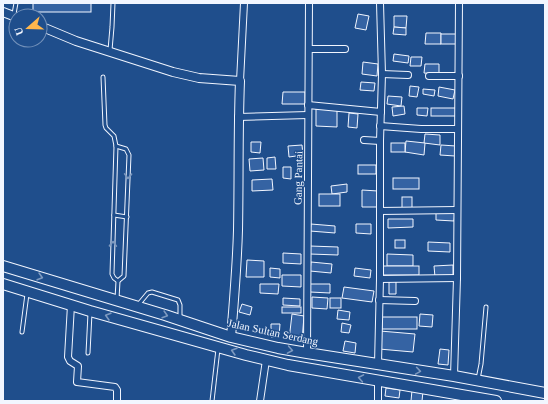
<svg xmlns="http://www.w3.org/2000/svg" width="548" height="404" font-family="'Times New Roman',serif">
  <rect width="100%" height="100%" fill="#1f4e8c"/>
  <g fill="#3563a3" stroke="#f2f6ff">
    <rect x="33" y="3" width="58" height="9"/>
    <path d="M358,14L369,16L366,30L355,28Z"/>
    <path d="M394,16H407L406,28L394,27Z"/>
    <path d="M394,27L406,28V35L393,34Z"/>
    <path d="M426,33H441V44H425Z"/>
    <rect x="441" y="34" width="18" height="10"/>
    <path d="M394,54L409,56L408,63L393,61Z"/>
    <path d="M411,57H422L421,66H410Z"/>
    <path d="M363,62L378,64L377,76L362,74Z"/>
    <path d="M425,64H439V74L424,73Z"/>
    <path d="M361,82L375,83L374,91L360,90Z"/>
    <path d="M410,86L419,87L417,97L409,96Z"/>
    <path d="M439,87L455,90L453,99L438,96Z"/>
    <path d="M423,89L435,90L434,96L423,94Z"/>
    <path d="M283,92H305V104H282Z"/>
    <path d="M388,96L402,97L401,106L387,104Z"/>
    <path d="M404,106L405,114L393,116L392,107Z"/>
    <path d="M417,108H428L427,116L417,115Z"/>
    <rect x="431" y="108" width="25" height="8"/>
    <path d="M316,109L337,110V127L316,126Z"/>
    <path d="M349,113L358,114L357,128L348,127Z"/>
    <path d="M425,134L440,135V145L424,143Z"/>
    <path d="M406,141L425,143L424,155L405,152Z"/>
    <path d="M251,142H261L260,153L251,152Z"/>
    <rect x="391" y="143" width="14" height="9"/>
    <path d="M302,145L303,155L289,157L288,146Z"/>
    <path d="M441,145L456,146L455,156L440,155Z"/>
    <path d="M275,157L276,169H267V158Z"/>
    <path d="M263,158L264,170L250,171L249,159Z"/>
    <rect x="358" y="165" width="18" height="9"/>
    <path d="M283,167H291V179L283,178Z"/>
    <rect x="393" y="178" width="26" height="11"/>
    <path d="M272,179L273,190L252,191V180Z"/>
    <path d="M347,184V192L332,194L331,186Z"/>
    <path d="M362,190L378,191L377,207H362Z"/>
    <rect x="319" y="194" width="21" height="12"/>
    <rect x="402" y="197" width="10" height="12"/>
    <path d="M436,211L455,213L454,221L436,220Z"/>
    <path d="M388,219H413V227L388,228Z"/>
    <path d="M311,224L335,226V233L310,231Z"/>
    <path d="M356,224H371V234L356,233Z"/>
    <rect x="395" y="240" width="10" height="8"/>
    <path d="M428,242L450,243V252L428,251Z"/>
    <path d="M310,246L338,247V255L310,254Z"/>
    <path d="M283,253L301,254V264L283,263Z"/>
    <path d="M387,254L413,255V266H387Z"/>
    <path d="M247,260L264,261V277H246Z"/>
    <path d="M311,262L332,264L331,273L310,271Z"/>
    <path d="M453,265V276L435,277L434,266Z"/>
    <rect x="382" y="266" width="37" height="9"/>
    <path d="M270,268L280,269V278L270,277Z"/>
    <path d="M355,268L371,270L370,278L354,276Z"/>
    <path d="M282,275H301V287L282,286Z"/>
    <path d="M396,281V294H389V282Z"/>
    <path d="M260,284H279L278,294L260,293Z"/>
    <path d="M310,284H330V293L310,292Z"/>
    <path d="M344,287L374,291L372,302L342,298Z"/>
    <path d="M312,297L328,298L327,309L312,308Z"/>
    <path d="M283,298L300,299V306L283,305Z"/>
    <rect x="330" y="298" width="11" height="10"/>
    <path d="M242,304L252,307L250,315L239,312Z"/>
    <rect x="282" y="307" width="19" height="6"/>
    <path d="M338,310L350,312L349,320L337,319Z"/>
    <path d="M292,314L304,316L302,341L289,340Z"/>
    <path d="M420,314L433,315L432,327L419,326Z"/>
    <rect x="382" y="317" width="35" height="12"/>
    <path d="M342,323L351,325L349,333L341,332Z"/>
    <path d="M271,324H280L279,337H271Z"/>
    <path d="M380,331L415,334L413,352L379,349Z"/>
    <path d="M345,341L356,343L355,353L343,351Z"/>
    <path d="M440,349L449,350L448,365L438,364Z"/>
    <path d="M386,388L400,390L399,398L385,396Z"/>
    <path d="M412,390L423,391L422,401H411Z"/>
  </g>
  <g fill="none" stroke-linecap="round" stroke-linejoin="round">
    <g stroke="#f2f6ff" stroke-width="5">
      <g id="service">
        <path d="M14,14L16,3"/>
        <path d="M110,50L112,27L113,3"/>
        <path d="M103,77L105,125L106,128L114,136L116,146L112,274L114,278L118,281L117,299"/>
        <path d="M116,146L126,149L129,155L124,276L118,281"/>
        <path d="M114,215L127,217"/>
        <path d="M138,305L148,293L152,292L178,300L180,305V319"/>
        <path d="M22,332L27,294"/>
        <path d="M88,353L90,313"/>
        <path d="M478,379L481,364L486,307"/>
        <path d="M212,401L218,349"/>
      </g>
    </g>
    <g stroke="#f2f6ff" stroke-width="8">
      <g id="minor">
        <path d="M309,49H345"/>
        <path d="M382,74L408,75"/>
        <path d="M429,76H459"/>
        <path d="M240,81L244,3"/>
        <path d="M308,105L381,112"/>
        <path d="M238,117L308,115"/>
        <path d="M380,126L421,129H458"/>
        <path d="M364,140L380,141"/>
        <path d="M380,211L457,210"/>
        <path d="M380,279L457,278"/>
        <path d="M379,300L415,301"/>
        <path d="M71,305L68,357L70,361L78,366L77,382L115,387L117,390V401"/>
        <path d="M307,353L309,3"/>
        <path d="M378,364L380,279V141L382,74L380,3"/>
        <path d="M454,376L457,278L459,3"/>
        <path d="M378,382V401"/>
        <path d="M260,401L266,360"/>
      </g>
    </g>
    <g stroke="#f2f6ff" stroke-width="10">
      <g id="tertiary">
        <path d="M3,12L16,17"/>
        <path d="M40,26L76,41L173,72L199,78L240,81C238,131 239,181 238,230C237,266 234,301 231,337"/>
      </g>
    </g>
    <g stroke="#f2f6ff" stroke-width="12">
      <g id="trunk">
        <path d="M3,266L165,315L231,337L278,348L307,353L454,376L545,393"/>
        <path d="M3,284L90,311L246,355L288,365L496,401"/>
      </g>
    </g>
    <use href="#service" stroke="#1f4e8c" stroke-width="3"/>
    <use href="#minor" stroke="#1f4e8c" stroke-width="6"/>
    <use href="#tertiary" stroke="#1f4e8c" stroke-width="8"/>
    <use href="#trunk" stroke="#1f4e8c" stroke-width="10"/>
  </g>
  <defs><path id="oneway-chevron" d="M-2-3.5L2.5 0L-2 3.5" fill="none" stroke-width="1.6" stroke-linecap="round" stroke-linejoin="round"/></defs>
  <g stroke="#7e9ac0">
    <use href="#oneway-chevron" transform="translate(128 176) rotate(92)"/>
    <use href="#oneway-chevron" transform="translate(113 244) rotate(-88)"/>
    <use href="#oneway-chevron" transform="translate(40 277) rotate(16)"/>
    <use href="#oneway-chevron" transform="translate(165 315) rotate(17)"/>
    <use href="#oneway-chevron" transform="translate(108 316) rotate(-164)"/>
    <use href="#oneway-chevron" transform="translate(290 350) rotate(10)"/>
    <use href="#oneway-chevron" transform="translate(234 351) rotate(-164)"/>
    <use href="#oneway-chevron" transform="translate(418 371) rotate(9)"/>
    <use href="#oneway-chevron" transform="translate(361 378) rotate(-170)"/>
  </g>
  <g text-anchor="middle" dominant-baseline="central" stroke-width="3" stroke-linejoin="round" paint-order="stroke">
    <g font-size="11" fill="#f2f6ff" stroke="#1f4e8c">
      <text transform="translate(298 178) rotate(-89)">Gang Pantai</text>
      <text transform="translate(273 332) rotate(12)">Jalan Sultan Serdang</text>
    </g>
  </g>
  <rect width="548" height="404" fill="none" stroke="#f2f6ff" stroke-width="8"/>
  <g transform="translate(28 28) rotate(250)"><circle r="19" fill="#1f4e8c" stroke="#7391ba"/>
  <path d="M0-3L7 15L0 10L-7 15Z" fill="#ffb74d"/>
  <text y="-6" font-size="11" font-weight="bold" text-anchor="middle" fill="#f2f6ff">U</text>
  </g>
</svg>
